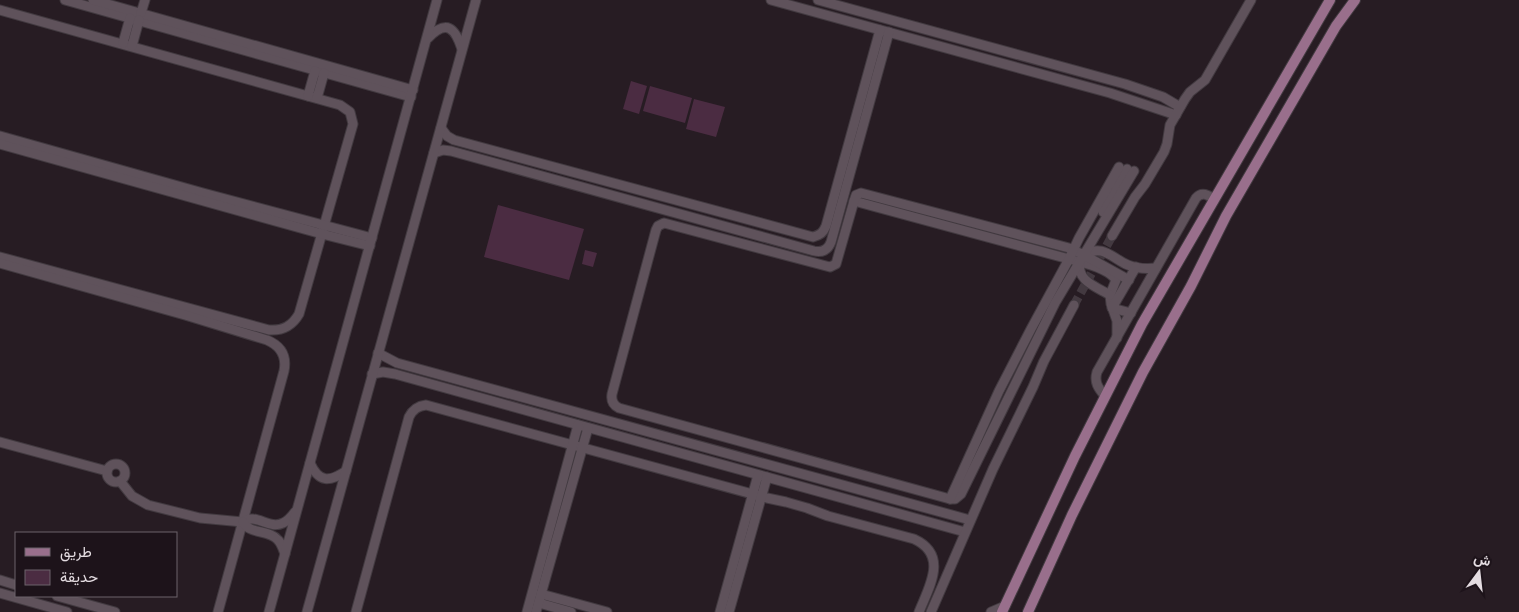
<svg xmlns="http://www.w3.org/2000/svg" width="1519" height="612" font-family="Mulish,Vazirmatn,sans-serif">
  <rect width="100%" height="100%" fill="#271c23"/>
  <g fill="#4b2c42">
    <path d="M631,81L647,86L639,114L623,109Z"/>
    <path d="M650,86L692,98L685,123L643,111Z"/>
    <path d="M694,99L725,107L716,137L686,129Z"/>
    <path d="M498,205L584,229L569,280L484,257Z"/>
    <path d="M585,250L597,253L593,267L582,264Z"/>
  </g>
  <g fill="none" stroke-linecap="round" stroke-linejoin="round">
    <path stroke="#433940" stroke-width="9" stroke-dasharray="9 4.5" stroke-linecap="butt" d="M1074,305L1112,236"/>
    <g stroke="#423a40" stroke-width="11">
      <g id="minor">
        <path d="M65,0L411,97"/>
        <path d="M93,0L413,90"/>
        <path d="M771,0L1110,93L1176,115"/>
        <path d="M818,0L1125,84L1163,97L1180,107"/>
        <path d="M0,10L340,105L350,112L353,124L299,314C292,326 283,331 269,330L0,257"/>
        <path d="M141,13L145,0"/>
        <path d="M428,38C447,19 455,28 462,49"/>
        <path d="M123,43L130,18"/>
        <path d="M132,46L139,20"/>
        <path d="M308,96L315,71"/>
        <path d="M317,98L324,73"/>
        <path d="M441,128L447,136L454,140L813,237C820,235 823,233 826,226L880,30"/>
        <path d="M0,136L203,193L372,238"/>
        <path d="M0,144L322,234L370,246"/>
        <path d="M434,153L443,150L451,151L814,251C822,253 828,250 831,242L889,32"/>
        <path d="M854,201L1080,262C1092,265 1109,270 1116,280L1110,295L1111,304L1117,321V338"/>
        <path d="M1103,212L1127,169"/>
        <path d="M1112,236L1135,197L1145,184L1164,152L1167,144L1170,125L1185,99L1190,92L1205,80L1251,0"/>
        <path d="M1085,255C1102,243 1113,259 1128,265C1138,269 1147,269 1156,268"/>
        <path d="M1080,262C1076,281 1097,287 1110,295"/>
        <path d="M0,263L185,315L267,340C281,346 287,356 284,371L218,612"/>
        <path d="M1129,280L1084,255L1069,248L861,193L856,195L854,201L836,264L830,267L664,223L658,226L656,230L612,394C611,400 613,405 619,408L950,499H955L961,494L1055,303L1134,171"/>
        <path d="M1131,313L1112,308L1136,267"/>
        <path d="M378,353L397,363L970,520"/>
        <path d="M372,374L383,372L395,374L965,532"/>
        <path d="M1105,396C1098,388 1094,382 1097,372L1196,198C1202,191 1208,195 1214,199"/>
        <path d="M0,442L107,471"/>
        <path d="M310,463C319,483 330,482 346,471"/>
        <circle cx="116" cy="473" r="9"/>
        <path d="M120,481L132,496L148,505L200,518L243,522C255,512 269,530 283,523C288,521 292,516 295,512"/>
        <path d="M950,499L999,391L1031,329L1069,259L1079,238L1119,167"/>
        <path d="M243,522C250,535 269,529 278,540C282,544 283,549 285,554"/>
        <path d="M0,580L16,585"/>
        <path d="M0,593L67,612"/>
        <path d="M541,594L607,612"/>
        <path d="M57,596L115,612"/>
        <path d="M539,603L571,612"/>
        <path d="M269,612L437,0"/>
        <path d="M307,612L476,0"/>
        <path d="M356,612L409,417C413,409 418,406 426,405L767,498L786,502L807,508L828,516L914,539C949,555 929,587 919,612"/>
        <path d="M527,612L578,425"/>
        <path d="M536,612L588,428"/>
        <path d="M720,612L758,475"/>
        <path d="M729,612L767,477"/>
        <path d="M931,612L993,469L1033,387L1044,361L1074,305"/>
        <path d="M991,612L1005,606"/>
      </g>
    </g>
    <g stroke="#423a40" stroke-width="12">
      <g id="major">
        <path d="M1002,612L1075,456L1142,324L1330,0"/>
        <path d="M1028,612L1072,515L1143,372L1191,286L1226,216L1336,26L1355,0"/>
      </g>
    </g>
    <use href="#minor" stroke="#5f525b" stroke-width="9"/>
    <use href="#major" stroke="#996f8c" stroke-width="10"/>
  </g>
  <rect x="15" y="532" width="162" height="65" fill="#1d131a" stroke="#6d636a"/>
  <rect x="25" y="548" width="25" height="8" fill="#996f8c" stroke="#6d636a"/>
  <text x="60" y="557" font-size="15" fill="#e4dce1">طريق</text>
  <rect x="25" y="570" width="25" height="15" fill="#4b2c42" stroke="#6d636a"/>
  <text x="60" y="582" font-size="15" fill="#e4dce1">حديقة</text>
  <g transform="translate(1479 572) rotate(15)" stroke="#1d131a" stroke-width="4" paint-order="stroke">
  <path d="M0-4L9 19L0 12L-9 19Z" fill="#e4dce1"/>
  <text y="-8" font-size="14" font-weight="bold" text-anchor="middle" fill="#e4dce1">ش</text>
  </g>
</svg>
